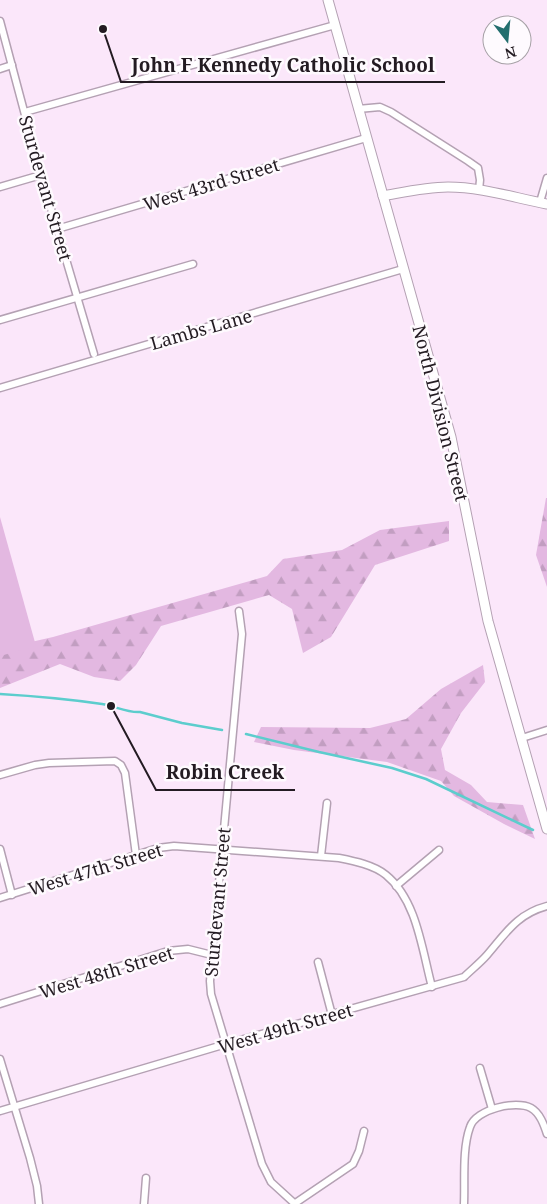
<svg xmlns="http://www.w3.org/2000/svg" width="547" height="1204" font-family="'Noto Serif',serif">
  <defs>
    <pattern id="forest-firs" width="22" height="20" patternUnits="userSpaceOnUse" patternTransform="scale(1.25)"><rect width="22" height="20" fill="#e3b8e1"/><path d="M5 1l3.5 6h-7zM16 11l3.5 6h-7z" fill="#c29ec1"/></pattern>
  </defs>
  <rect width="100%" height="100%" fill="#fbe7fa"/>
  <g fill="url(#forest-firs)">
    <path d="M546,498H547V587L536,555Z"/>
    <path d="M449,521V541L375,565L331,637L303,653L292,609L269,595L161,626L136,665L120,681L94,677L60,664L0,688V649L53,637L267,576L283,559L342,550L380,530Z"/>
    <path d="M483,665L485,682L461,713L441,749L445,770L471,785L487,802L523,805L535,839L504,824L454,796L441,781L387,762L294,750L254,742L261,727L370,728L406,719L441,689Z"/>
  </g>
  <path fill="#e3b8e1" d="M0,517L36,646L0,656Z"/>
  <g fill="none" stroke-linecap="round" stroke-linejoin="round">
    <g stroke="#5ccdcd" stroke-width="2.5">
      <path d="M0,694C34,696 68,699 102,704C115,706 127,713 140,712L182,723L222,730"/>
      <path d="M246,734L319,752L392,768L426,779L533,830"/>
    </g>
    <g stroke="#b4a1b3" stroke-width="9">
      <g id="street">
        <path d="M0,21L41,175L94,354"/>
        <path d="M0,69L12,65"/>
        <path d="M358,109L380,107L391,112L468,161L478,168L480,180L479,190"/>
        <path d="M25,112L335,25"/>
        <path d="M0,187L41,175"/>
        <path d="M540,202L547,178"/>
        <path d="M57,229L366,138"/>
        <path d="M0,320L193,264"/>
        <path d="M0,388L403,269"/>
        <path d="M239,611L242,634L210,981L211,994L262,1164L271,1182L294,1203"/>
        <path d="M522,738L547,730"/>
        <path d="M0,775L35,765L49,763L115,761L121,765L125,773L136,855"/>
        <path d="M0,849L12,895"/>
        <path d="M321,856L327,803"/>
        <path d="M396,886L439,850"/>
        <path d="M0,898L158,848L174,846L339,858C354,861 374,865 386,875C417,900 422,950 432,987"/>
        <path d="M318,962L332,1015"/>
        <path d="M0,1004L168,951L188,949L212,955"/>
        <path d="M0,1059L30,1158L37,1186L39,1204"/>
        <path d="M480,1068L492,1109"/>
        <path d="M0,1111L226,1044L464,977C471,970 480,963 487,955C506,933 517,914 547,906"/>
        <path d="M144,1204L146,1178"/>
        <path d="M294,1204L353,1164L359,1151L364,1131"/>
        <path d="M464,1204C465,1180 462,1149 470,1127C476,1109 516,1100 531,1108C540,1113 544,1125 547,1134"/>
      </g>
    </g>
    <g stroke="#b4a1b3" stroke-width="11">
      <g id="secondary">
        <path d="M328,0L451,437L488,621L547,829"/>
        <path d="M383,196C405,192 426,187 448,187C481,187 515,198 547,204"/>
      </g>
    </g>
    <use href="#street" stroke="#fff" stroke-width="6"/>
    <use href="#secondary" stroke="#fff" stroke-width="9"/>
  </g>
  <g text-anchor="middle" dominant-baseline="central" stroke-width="5" stroke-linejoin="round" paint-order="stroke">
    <g font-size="18" fill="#231b22" stroke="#fefafe">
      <text transform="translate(211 184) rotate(-17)">West 43rd Street</text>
      <text transform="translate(46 188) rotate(74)">Sturdevant Street</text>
      <text transform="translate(201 329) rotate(-16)">Lambs Lane</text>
      <text transform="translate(441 413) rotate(76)">North Division Street</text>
      <text transform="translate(95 869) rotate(-17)">West 47th Street</text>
      <text transform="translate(217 902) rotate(-85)">Sturdevant Street</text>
      <text transform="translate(106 972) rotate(-17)">West 48th Street</text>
      <text transform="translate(285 1028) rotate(-16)">West 49th Street</text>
    </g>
  </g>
  <path fill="none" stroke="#231b22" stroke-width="2" d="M103 29L121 82H445M111 706L156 790H295"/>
  <g fill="#231b22" stroke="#fefafe" stroke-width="2">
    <circle cx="103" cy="29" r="5"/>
    <circle cx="111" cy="706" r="5"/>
  </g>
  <g font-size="19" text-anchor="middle" font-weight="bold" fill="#231b22" stroke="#fefafe" stroke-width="5" stroke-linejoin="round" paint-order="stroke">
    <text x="283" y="72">John F Kennedy Catholic School</text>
    <text x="225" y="779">Robin Creek</text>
  </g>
  <g transform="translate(507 40) rotate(164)"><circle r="24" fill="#fefafe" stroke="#a6a1a6"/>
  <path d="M0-4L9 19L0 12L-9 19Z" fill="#236e6e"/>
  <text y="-8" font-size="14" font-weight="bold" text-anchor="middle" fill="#231b22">N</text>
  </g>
</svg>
